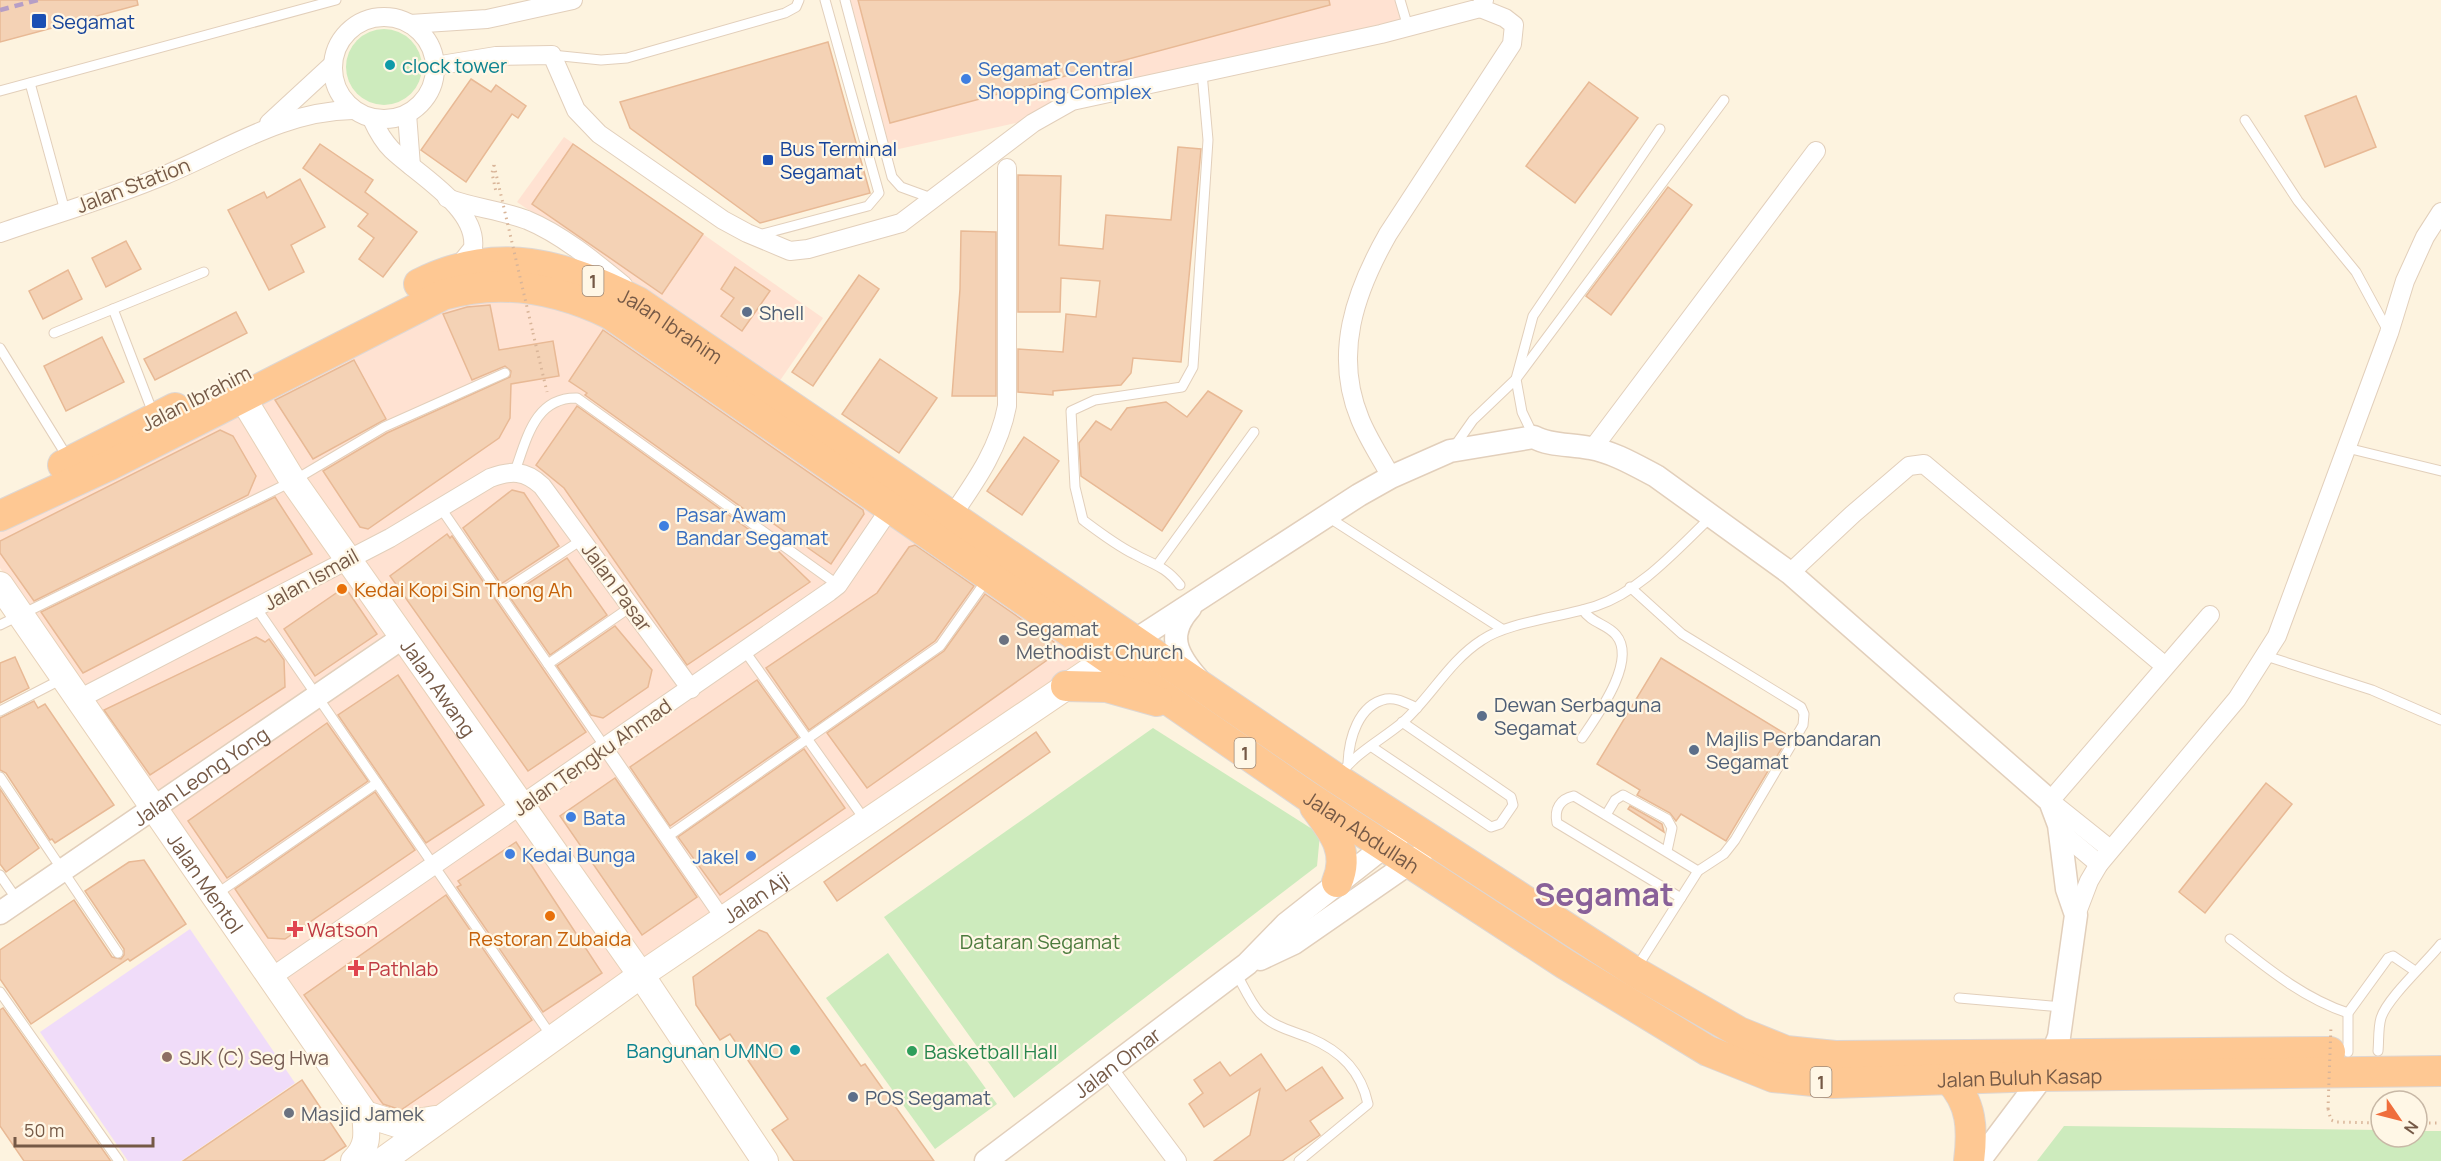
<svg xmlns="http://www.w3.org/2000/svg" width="2441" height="1161" font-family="Manrope,sans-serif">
  <rect width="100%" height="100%" fill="#fdf3df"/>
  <g fill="#ffe2d2">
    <path d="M841,0H1395L1406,36L881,153Z"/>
    <path d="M564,137L823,318L779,382L517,202Z"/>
    <path d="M473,298L556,304L607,325L1088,655L520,1047L436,1108L403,1114L371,1104L0,568V526L444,306Z"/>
  </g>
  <path fill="#f0dcf9" d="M190,929L295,1083L181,1161H128L40,1032Z"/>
  <g fill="#cdebbd">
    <circle cx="384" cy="67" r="38"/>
    <path d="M1153,728L1320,834L1317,866L1014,1098L884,917Z"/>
    <path d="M888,953L997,1104L935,1149L826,998Z"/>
    <path d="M2064,1126L2381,1130V1137H2417V1131H2441V1161H2037Z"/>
  </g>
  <g fill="#f4d2b5" stroke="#e8b995" stroke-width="1.5">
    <path d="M0,0H137L138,5L0,42Z"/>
    <path d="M858,0H1329L1330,5L890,123Z"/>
    <path d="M828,42L870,193L760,223L630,128L620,102Z"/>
    <path d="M471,79L491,92L496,85L526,106L518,118L512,114L466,182L421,150Z"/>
    <path d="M1589,82L1638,118L1575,203L1526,166Z"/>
    <path d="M2356,96L2376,147L2325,167L2305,116Z"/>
    <path d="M320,144L373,180L365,192L417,232L383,277L359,259L374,238L358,226L368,214L303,168Z"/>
    <path d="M573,144L703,234L662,294L532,204Z"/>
    <path d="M1178,147L1201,149L1181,362L1133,358L1131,373L1121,385L1053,391V395L1018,392V349L1063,352L1066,314L1096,317L1100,281L1061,278L1060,312H1018V175L1061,176L1059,245L1103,249L1106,215L1171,220Z"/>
    <path d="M300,179L325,227L291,245L304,272L269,290L228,210L264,192L267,198Z"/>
    <path d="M1668,187L1692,205L1611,315L1586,296Z"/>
    <path d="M961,231L996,232V396H952L960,289Z"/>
    <path d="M126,241L141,269L106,287L92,258Z"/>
    <path d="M735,267L770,291L742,331L721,316L734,298L721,289Z"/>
    <path d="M68,270L82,299L43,319L29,291Z"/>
    <path d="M859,275L879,289L813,386L792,372Z"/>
    <path d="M490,305L499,350L553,341L559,376L511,384L510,418L499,438L368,529L360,527L323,471L387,433L510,377L511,371L505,366L472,380L443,314L467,307Z"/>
    <path d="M236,312L247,333L155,380L144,359Z"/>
    <path d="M603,330L863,510L864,514L831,564L754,510L751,514L585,395L587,393L569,381Z"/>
    <path d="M102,337L124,382L66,411L44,366Z"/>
    <path d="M880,359L937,398L899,453L842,414Z"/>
    <path d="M354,360L386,419L313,459L275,400Z"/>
    <path d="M1208,391L1242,411L1162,531L1081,476L1079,443L1096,421L1111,430L1127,408L1166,402L1187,417Z"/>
    <path d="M577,406L776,549L810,582L687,665L564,488L536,465Z"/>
    <path d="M220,430L233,436L256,476L248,495L34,601L0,553V541Z"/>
    <path d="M1024,437L1059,461L1022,515L987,491Z"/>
    <path d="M512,490L524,493L559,546L501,584L463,528Z"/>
    <path d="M275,497L312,554L83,673L41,612Z"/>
    <path d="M447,534L450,538L452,536L586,732L528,771L390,576Z"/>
    <path d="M915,545L974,586L935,641L809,730L766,668L877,593L909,547Z"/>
    <path d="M567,558L607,615L550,655L509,596Z"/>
    <path d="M345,587L377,634L315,676L284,629Z"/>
    <path d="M985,594L1054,642L1050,658L867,788L827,733L944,651Z"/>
    <path d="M615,626L652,670L648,687L603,718L591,715L557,666Z"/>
    <path d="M256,637L265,642L269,639L284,660L285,687L150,775L104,710Z"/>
    <path d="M15,657L29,688L0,703V663Z"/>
    <path d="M1661,658L1789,736L1726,841L1681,814L1676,821L1670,813L1637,795L1640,790L1597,764Z"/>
    <path d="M398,675L484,805L426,843L338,715Z"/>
    <path d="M757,680L798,737L670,826L630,767Z"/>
    <path d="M34,701L38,708L45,704L114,805L55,843L52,839L50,840L6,773L0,770V718Z"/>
    <path d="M327,723L368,781L227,878L188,821Z"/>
    <path d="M1036,732L1050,752L837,901L824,882Z"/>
    <path d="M804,749L845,808L720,895L678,837Z"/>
    <path d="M615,778L697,897L642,935L560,816Z"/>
    <path d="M2266,783L2292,804L2205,913L2179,892Z"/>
    <path d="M0,789L39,848L6,872L0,864Z"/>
    <path d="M375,792L415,850L285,939L268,938L235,889Z"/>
    <path d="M1630,806L1662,824L1664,832L1628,809Z"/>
    <path d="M516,842L602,973L543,1012L457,887L461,885L458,881Z"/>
    <path d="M144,860L186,924L130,961L128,959L31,1024L0,979V950L74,900L112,957L121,959L124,955V949L85,891L129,862Z"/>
    <path d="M446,895L532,1020L401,1110L383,1104L304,995Z"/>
    <path d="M759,930L767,933L861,1066L865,1064L934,1161H794L772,1130L788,1119L730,1034L720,1040L696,1005L693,977Z"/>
    <path d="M3,1008L110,1160L111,1161H24L0,1126V1010Z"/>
    <path d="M1261,1054L1286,1091L1322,1067L1343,1098L1310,1121L1320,1135L1282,1161H1214L1250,1135L1260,1089L1204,1127L1189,1104L1203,1093L1194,1080L1220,1062L1230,1076Z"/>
    <path d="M302,1080L346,1146L323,1161H183Z"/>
  </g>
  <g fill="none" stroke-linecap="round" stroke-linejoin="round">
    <g stroke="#e2cfbb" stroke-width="11">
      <g id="service">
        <path d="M845,0L892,177L901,187L934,199"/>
        <path d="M1400,0L1408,27"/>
        <path d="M552,55L601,60L627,58L785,13L796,7L799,0"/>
        <path d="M30,83L65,211"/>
        <path d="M0,91L336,0"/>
        <path d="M2245,120L2298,201L2356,272L2388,331"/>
        <path d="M759,235L868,206L879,193L825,0"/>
        <path d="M113,309L153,413"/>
        <path d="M54,333L204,272"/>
        <path d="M0,348L68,458"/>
        <path d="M1534,437L1522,412L1516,379L1724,100"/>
        <path d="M1454,447L1473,420L1516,379L1533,316L1660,129"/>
        <path d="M2347,448L2441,471"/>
        <path d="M515,471C527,438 535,397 577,398L838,585"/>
        <path d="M440,507L605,747"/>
        <path d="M1328,517L1502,629"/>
        <path d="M1158,564L1254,432"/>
        <path d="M1180,585C1165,566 1154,565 1134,554C1116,545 1099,532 1083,520L1075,487L1071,411L1095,400L1182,387L1193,367L1208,140L1202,73"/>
        <path d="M1630,587L1682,634L1801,707L1804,714L1803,725L1735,840L1724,854L1698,871L1637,967"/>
        <path d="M499,594L583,539"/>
        <path d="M257,609L552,1037"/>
        <path d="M0,625L293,481L384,427L505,373"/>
        <path d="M744,650L865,820"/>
        <path d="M2266,656L2372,690L2441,720"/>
        <path d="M548,664L632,606"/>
        <path d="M0,711L62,679"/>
        <path d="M1582,738C1596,717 1638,661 1616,635C1607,624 1591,623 1583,610"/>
        <path d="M1372,747L1491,827L1500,824L1513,805L1511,797L1402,722"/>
        <path d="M1348,763C1349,739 1358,705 1386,699C1397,697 1408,704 1417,708"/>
        <path d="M1340,775C1355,753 1383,739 1403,722C1431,697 1449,661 1482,640C1508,622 1563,617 1596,606C1641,591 1677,549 1711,517"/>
        <path d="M0,777L118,953"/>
        <path d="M1606,815L1615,800L1623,795L1667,819L1672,828L1667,851"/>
        <path d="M667,837L940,646L988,578"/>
        <path d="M0,875L18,901"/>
        <path d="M215,895L377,783"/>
        <path d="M1681,898L1557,823C1554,809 1560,799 1574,796L1698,871"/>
        <path d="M2230,939C2267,968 2303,998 2348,1013"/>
        <path d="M1236,973C1243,985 1250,1002 1260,1013C1273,1027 1293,1031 1310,1038C1341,1051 1361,1071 1368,1104L1299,1161"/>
        <path d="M0,992L119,1161"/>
        <path d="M1959,998L2062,1007"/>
        <path d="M2378,1051C2379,1041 2378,1028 2381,1018C2387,998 2427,962 2441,944"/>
        <path d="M2348,1052V1013L2388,958L2393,956L2415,971"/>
      </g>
    </g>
    <g stroke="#e2cfbb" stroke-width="16">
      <path id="pedestrian" d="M605,747L724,920"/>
    </g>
    <g stroke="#e2cfbb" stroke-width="20">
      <g id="minor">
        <circle cx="384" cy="68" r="51"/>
        <path d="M410,24L487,19L573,0"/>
        <path d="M435,66L496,56L552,55L576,110L599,134L723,220L747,233L790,251L808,249L901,223L1033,123L1072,101L1381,34L1480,8L1484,0"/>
        <path d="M407,114L411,166"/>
        <path d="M372,119C377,130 383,141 392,150C418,175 478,208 473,248L457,268"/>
        <path d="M269,123L333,64"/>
        <path d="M447,198C473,208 501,210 527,220C561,234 595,262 623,285"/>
        <path d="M0,233C55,214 111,198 165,175C228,149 283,111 353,110"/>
        <path d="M1593,448L1816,151"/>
        <path d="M1391,477C1381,458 1368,439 1360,419C1333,354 1355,292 1388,234L1512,44L1514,25L1505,18L1480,8"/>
        <path d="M951,517C975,482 999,449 1007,406V168"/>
        <path d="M1790,573L1853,514L1909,466L1924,464L2165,666"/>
        <path d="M77,700L390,538L490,478C511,470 525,470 542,486L691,689"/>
        <path d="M2059,825L2068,838L2099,864"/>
        <path d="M2110,849L2050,801L2210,615"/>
        <path d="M2076,915L2089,881L2099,864L2237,699L2277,636L2389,333L2405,281L2425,237L2441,212"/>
        <path d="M269,979L829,592L838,585L889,510"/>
        <path d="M1109,1070L1177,1161"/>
      </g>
    </g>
    <g stroke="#e2cfbb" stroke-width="25">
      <g id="tertiary">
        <path d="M1190,608C1166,634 1176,654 1197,678"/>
        <path d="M1134,641L1359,495L1391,477L1450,451L1534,437C1549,446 1572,444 1590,448C1613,452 1635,465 1656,476L1790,573L2050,801L2059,825L2067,889L2076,915L2059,1037L2043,1076L1979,1161"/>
        <path id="s1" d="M0,913L402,638"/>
        <path d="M1260,959L1294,943L1421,855"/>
        <path id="s2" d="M986,1161L1247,964L1286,924L1409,827"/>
      </g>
    </g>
    <g stroke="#e7d1b8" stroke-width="28">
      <g id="secondary">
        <path id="s3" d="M242,397L293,481L641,975L765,1161"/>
        <path id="s4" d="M0,585L365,1114L400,1125L435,1119"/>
        <path d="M354,1161C369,1146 367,1134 365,1114"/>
        <path id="s5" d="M382,1161L641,975L1122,649"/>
      </g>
    </g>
    <g stroke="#ded7d3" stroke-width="32">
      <g id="trunk">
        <path id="s6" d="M419,284C498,244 563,264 638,302L1337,779L1635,972L1739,1032L1786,1051L1835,1056L2330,1052"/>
        <path d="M63,465L175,408"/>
        <path id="s7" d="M0,516L110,465L443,295C500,278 556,288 610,314L1306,795L1565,964L1708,1051L1773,1077L1833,1083L2043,1076L2441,1071"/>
        <path d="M1066,686L1107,687L1157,701"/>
        <path d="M1315,807C1334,832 1350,852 1337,882"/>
        <path d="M1949,1079C1972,1103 1973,1129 1969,1161"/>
      </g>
    </g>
    <g stroke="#d9b599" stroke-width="3" stroke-dasharray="1.5 4.5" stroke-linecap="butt">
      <path d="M494,165L492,173L496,192"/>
      <path d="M533,333L547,392"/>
      <path d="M2328,1109L2331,1120L2336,1122L2381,1123"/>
      <path d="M2417,1123H2441"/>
    </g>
    <use href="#service" stroke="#fff" stroke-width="9"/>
    <use href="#pedestrian" stroke="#fff" stroke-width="14"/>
    <use href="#minor" stroke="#fff" stroke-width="18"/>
    <use href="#tertiary" stroke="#fff" stroke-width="22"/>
    <use href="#secondary" stroke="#fff" stroke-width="26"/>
    <use href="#trunk" stroke="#fec893" stroke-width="30"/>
    <path stroke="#b69ec6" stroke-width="4.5" stroke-dasharray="9 6" stroke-linecap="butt" d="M0,10L38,0"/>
    <g stroke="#d9b599" stroke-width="3" stroke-dasharray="1.5 4.5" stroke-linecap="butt">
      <path d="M494,165L533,333"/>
      <path d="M2328,1109L2331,1025"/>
    </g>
  </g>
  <g fill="#1a4fb4" stroke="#fff7e6" stroke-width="2">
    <rect x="31" y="13" width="16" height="16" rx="3"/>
    <rect x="762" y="154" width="12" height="12" rx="3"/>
  </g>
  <g fill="#0f9aa8" stroke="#fff7e6" stroke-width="2">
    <circle cx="390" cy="65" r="6"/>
    <circle cx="795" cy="1050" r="6"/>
  </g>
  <g fill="#3f7fe0" stroke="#fff7e6" stroke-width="2">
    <circle cx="966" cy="79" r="6"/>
    <circle cx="664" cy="526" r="6"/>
    <circle cx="571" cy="817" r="6"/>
    <circle cx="510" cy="854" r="6"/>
    <circle cx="751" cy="856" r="6"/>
  </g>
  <g fill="#5c6f8a" stroke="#fff7e6" stroke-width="2">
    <circle cx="747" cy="312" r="6"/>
    <circle cx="1482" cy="716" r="6"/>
    <circle cx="1694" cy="750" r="6"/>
    <circle cx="853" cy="1097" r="6"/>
  </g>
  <g fill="#e8710a" stroke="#fff7e6" stroke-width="2">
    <circle cx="342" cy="589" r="6"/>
    <circle cx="550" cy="916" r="6"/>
  </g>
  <g fill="#6b7280" stroke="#fff7e6" stroke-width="2">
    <circle cx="1004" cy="640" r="6"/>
    <circle cx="289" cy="1113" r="6"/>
  </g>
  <g fill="#e0444e" stroke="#fff7e6" stroke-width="2">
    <path d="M292 920h6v6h6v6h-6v6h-6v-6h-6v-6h6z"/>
    <path d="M353 959h6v6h6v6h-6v6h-6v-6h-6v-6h6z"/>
  </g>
  <circle fill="#2e9e5b" stroke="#fff7e6" stroke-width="2" cx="912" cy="1051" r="6"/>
  <circle fill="#8d6e63" stroke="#fff7e6" stroke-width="2" cx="167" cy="1057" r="6"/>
  <g text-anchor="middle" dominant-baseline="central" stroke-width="4.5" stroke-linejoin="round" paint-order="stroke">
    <g fill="#fff7e6" stroke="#9e8876" stroke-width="1.5">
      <rect x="582.5" y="266" width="21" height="30" rx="4.5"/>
      <rect x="1234.5" y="738" width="21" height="30" rx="4.5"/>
      <rect x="1810.5" y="1067" width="21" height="30" rx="4.5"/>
    </g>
    <g font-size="18" font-weight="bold" fill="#755946">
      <text x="593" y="281">1</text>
      <text x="1245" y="753">1</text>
      <text x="1821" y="1082">1</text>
    </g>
    <g font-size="20" fill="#164399" stroke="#fff7e6" text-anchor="start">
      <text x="52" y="21">Segamat</text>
      <text x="780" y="148">Bus Terminal<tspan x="780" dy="23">Segamat</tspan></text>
    </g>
    <g font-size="20" fill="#0d838f" stroke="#fff7e6" text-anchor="start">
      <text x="402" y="65">clock tower</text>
      <text x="783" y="1050" text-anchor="end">Bangunan UMNO</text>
    </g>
    <g font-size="20" fill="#366cbe" stroke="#fff7e6" text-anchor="start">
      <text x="978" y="68">Segamat Central<tspan x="978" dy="23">Shopping Complex</tspan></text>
      <text x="676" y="514">Pasar Awam<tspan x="676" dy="23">Bandar Segamat</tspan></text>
      <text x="583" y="817">Bata</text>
      <text x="522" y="854">Kedai Bunga</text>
      <text x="739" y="856" text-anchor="end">Jakel</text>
    </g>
    <g font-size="20" fill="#755946" stroke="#fff7e6">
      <text transform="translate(133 185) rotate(-21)">Jalan Station</text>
      <text stroke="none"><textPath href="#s6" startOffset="270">Jalan Ibrahim</textPath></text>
      <text transform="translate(196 398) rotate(-27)">Jalan Ibrahim</text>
      <text transform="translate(311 579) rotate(-29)">Jalan Ismail</text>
      <text transform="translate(617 587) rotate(54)">Jalan Pasar</text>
      <text stroke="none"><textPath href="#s3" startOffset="351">Jalan Awang</textPath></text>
      <text transform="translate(592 757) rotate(-35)">Jalan Tengku Ahmad</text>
      <text stroke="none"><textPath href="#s1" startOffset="243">Jalan Leong Yong</textPath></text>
      <text stroke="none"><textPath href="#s7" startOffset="1580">Jalan Abdullah</textPath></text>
      <text stroke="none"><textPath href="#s4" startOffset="362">Jalan Mentol</textPath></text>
      <text stroke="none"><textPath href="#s5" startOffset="458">Jalan Aji</textPath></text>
      <text stroke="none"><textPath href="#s2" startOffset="164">Jalan Omar</textPath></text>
      <text stroke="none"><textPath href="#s7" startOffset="2307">Jalan Buluh Kasap</textPath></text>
    </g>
    <g font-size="20" fill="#4e5e75" stroke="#fff7e6" text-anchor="start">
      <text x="759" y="312">Shell</text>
      <text x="1494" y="704">Dewan Serbaguna<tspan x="1494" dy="23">Segamat</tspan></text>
      <text x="1706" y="738">Majlis Perbandaran<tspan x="1706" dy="23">Segamat</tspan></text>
      <text x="865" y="1097">POS Segamat</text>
    </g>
    <g font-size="20" fill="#c56008" stroke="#fff7e6" text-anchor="start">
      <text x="354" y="589">Kedai Kopi Sin Thong Ah</text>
      <text x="550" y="938" text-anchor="middle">Restoran Zubaida</text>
    </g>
    <g font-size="20" fill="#5b616d" stroke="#fff7e6" text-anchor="start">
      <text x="1016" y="628">Segamat<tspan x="1016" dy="23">Methodist Church</tspan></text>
      <text x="301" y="1113">Masjid Jamek</text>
    </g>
    <g font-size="20" fill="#be3a42" stroke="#fff7e6" text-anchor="start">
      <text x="307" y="929">Watson</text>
      <text x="368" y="968">Pathlab</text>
    </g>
    <g font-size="20" fill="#4c7b3d" stroke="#fff7e6">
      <text x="1040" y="941">Dataran Segamat</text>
    </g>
    <g font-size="20" fill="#27864d" stroke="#fff7e6" text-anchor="start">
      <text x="924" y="1051">Basketball Hall</text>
    </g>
    <g font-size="20" fill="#785e54" stroke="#fff7e6" text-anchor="start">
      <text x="179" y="1057">SJK (C) Seg Hwa</text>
    </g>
    <g font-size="32" font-weight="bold" fill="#896199" stroke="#fff7e6">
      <text x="1604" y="894">Segamat</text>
    </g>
  </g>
  <g transform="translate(2399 1119) rotate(125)"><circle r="28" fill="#fff7e6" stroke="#c8b8a6" stroke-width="1.5"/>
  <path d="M0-4.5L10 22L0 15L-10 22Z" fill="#ef6e3c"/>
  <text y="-9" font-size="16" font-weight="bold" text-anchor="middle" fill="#755946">N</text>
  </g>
  <path d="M15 1137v9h138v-9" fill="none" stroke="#755946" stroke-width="3"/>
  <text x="24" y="1137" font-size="18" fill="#755946" stroke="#fff7e6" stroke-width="4.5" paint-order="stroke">50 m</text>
</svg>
